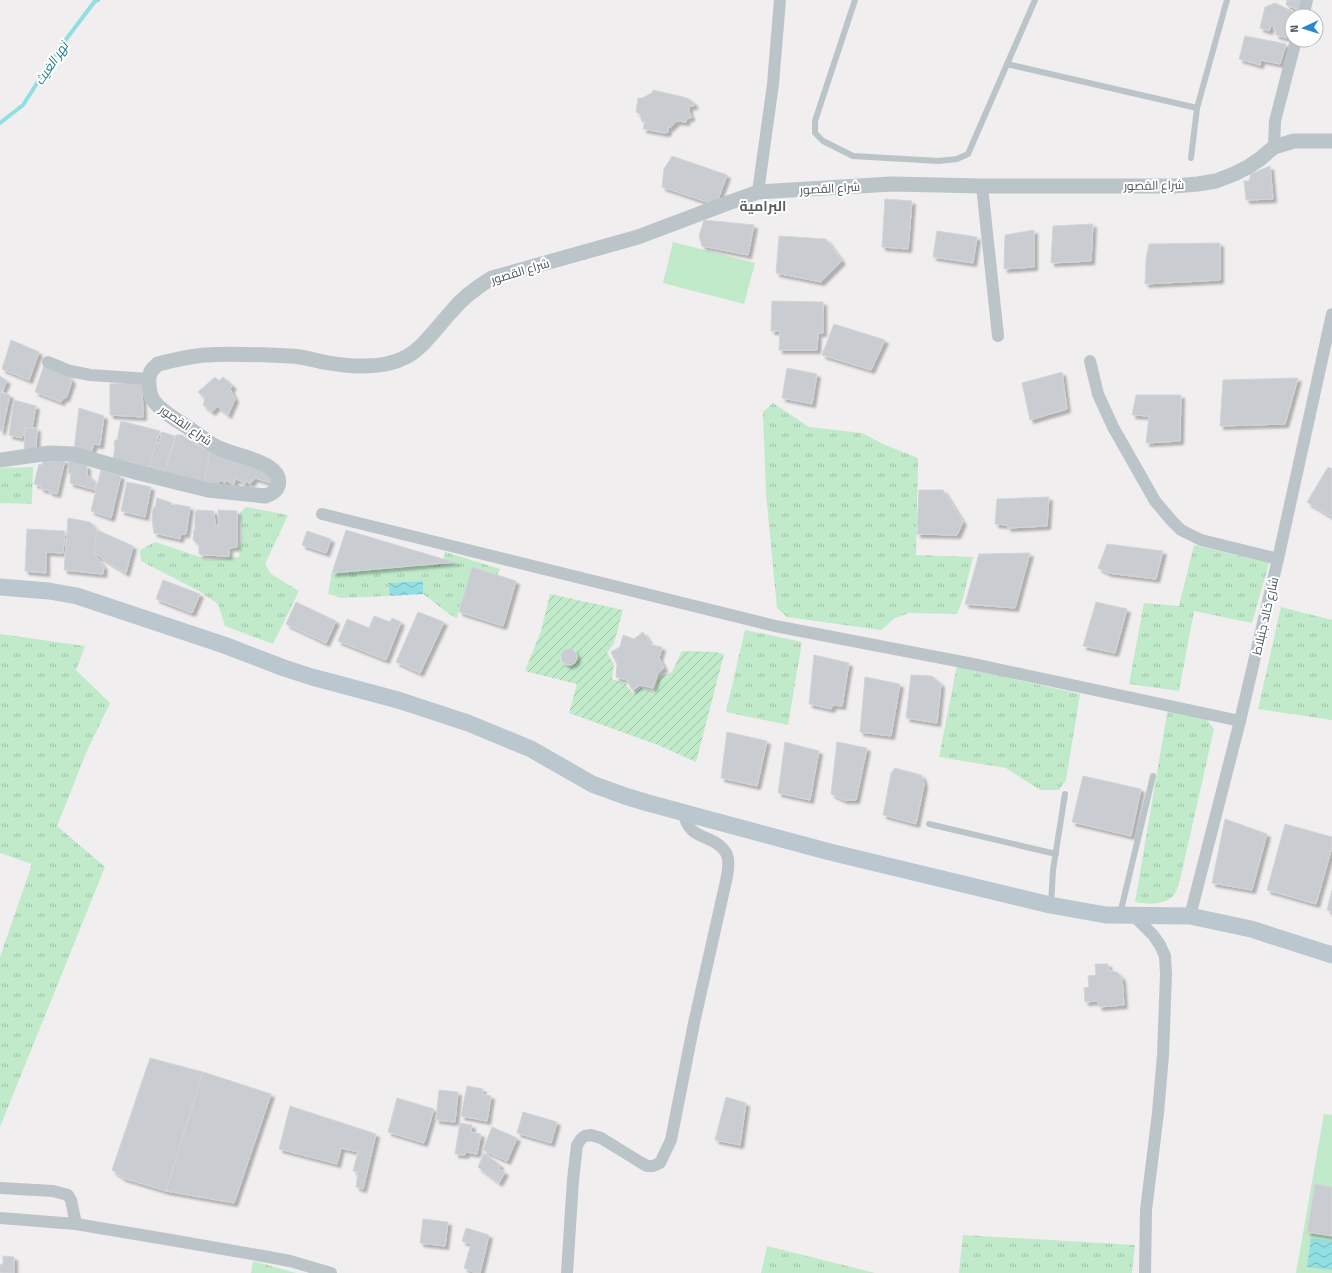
<svg xmlns="http://www.w3.org/2000/svg" width="1332" height="1273" font-family="'Titillium Web',Cairo,sans-serif">
  <defs>
    <pattern id="grass-tufts" width="24" height="20" patternUnits="userSpaceOnUse"><rect width="24" height="20" fill="#c0eaca"/><path d="M3 7l-1-3M5 7V3M7 7l1-3M15 17l-1-3M17 17v-4M19 17l1-3" fill="none" stroke="#9ec0a7"/></pattern>
    <pattern id="garden-furrows" width="10" height="10" patternUnits="userSpaceOnUse"><rect width="10" height="10" fill="#c0eaca"/><path d="M-1 1l2-2M0 10L10 0M9 11l2-2" fill="none" stroke="#9ec0a7"/></pattern>
    <pattern id="water-waves" width="16" height="10" patternUnits="userSpaceOnUse"><rect width="16" height="10" fill="#91dee3"/><path d="M0 5q4-4 8 0t8 0" fill="none" stroke="#78b7bb"/></pattern>
    <filter id="shadow"><feDropShadow dx="3.5" dy="3.5" stdDeviation="1" flood-color="#0004"/></filter>
  </defs>
  <rect width="100%" height="100%" fill="#f0eeee"/>
  <g fill="url(#grass-tufts)">
    <path d="M773,403L809,427L862,433L883,444L918,458L916,555L973,557L963,598L957,614L909,613L895,618L881,630L787,617L777,608L766,494L763,412Z"/>
    <path d="M33,467L32,504L0,503V468Z"/>
    <path d="M246,507L288,515L265,564L271,574L299,591L273,644L225,626L218,604L199,591L141,561L140,550L155,542L209,560L239,557L242,534L240,513Z"/>
    <path d="M1194,545L1269,563L1252,623L1194,611L1179,691L1129,684L1144,603L1179,606Z"/>
    <path d="M445,552L500,569L498,575L472,567L457,618L452,616L423,594L422,581L390,583V596L340,598L328,593L332,573L455,562L443,559Z"/>
    <path d="M1281,607L1332,620V720L1258,709Z"/>
    <path d="M745,630L802,642L788,725L726,712Z"/>
    <path d="M0,634L85,646L76,670L110,703L86,753L57,826L105,867L0,1127V957L32,864L0,853Z"/>
    <path d="M957,666L1080,694L1066,780L1059,790H1040L1006,768L939,757Z"/>
    <path d="M1168,708L1205,717L1214,729L1180,880C1178,885 1177,892 1174,895C1164,906 1147,904 1135,902Z"/>
    <path d="M963,1235L1135,1245L1132,1273H959Z"/>
    <path d="M767,1246L875,1273H761Z"/>
    <path d="M253,1261L292,1272L297,1273H251Z"/>
  </g>
  <path fill="url(#garden-furrows)" fill-rule="evenodd" d="M550,594L623,610L614,643L607,653L614,664L612,679L625,683L633,694L641,688L654,692L659,677L672,672L682,651L715,652L724,654L696,762L658,745L569,713L577,684L525,671L541,631ZM568,649L575,650L578,656L575,664L569,666L564,665L560,659L562,652Z"/>
  <g fill="#c0eaca">
    <path d="M673,242L755,263L744,304L663,283Z"/>
    <path d="M1324,1114L1332,1115V1273H1296Z"/>
  </g>
  <g fill="url(#water-waves)">
    <path d="M423,581V594L390,596L389,583Z"/>
    <path d="M1311,1238L1332,1241V1270L1307,1267Z"/>
  </g>
  <g fill="none" stroke-linecap="round" stroke-linejoin="round">
    <path stroke="#91dee3" stroke-width="4" d="M0,123L23,105L61,46L95,1L98,0"/>
  </g>
  <g fill="#c9ccd0" stroke="#d2d5d9" filter="url(#shadow)">
    <path d="M1287,0H1301L1299,10L1286,5Z"/>
    <path d="M1275,3L1296,13V16H1292V31L1291,33H1289L1287,38L1276,35V31L1274,30V27L1271,26L1269,31L1260,28L1265,7Z"/>
    <path d="M1245,36L1286,44L1280,64L1261,60L1260,65L1239,59Z"/>
    <path d="M653,90L687,98L694,103V106H689V112L691,116V118H687L686,122L677,121L671,127L668,128V132L665,133L643,129L645,122H642L640,114L636,112L638,98H643L649,94L652,93Z"/>
    <path d="M672,156L727,175L716,205L662,187L664,169Z"/>
    <path d="M1270,166L1273,199L1246,200L1244,181H1249L1251,174Z"/>
    <path d="M885,199L912,201L908,249L882,247Z"/>
    <path d="M704,220L754,225L748,255L702,246L699,236Z"/>
    <path d="M1093,224L1091,261L1051,263L1053,226Z"/>
    <path d="M1034,230V267L1004,269L1005,235Z"/>
    <path d="M937,231L977,237L973,263L933,257Z"/>
    <path d="M779,236L826,239L842,261L821,282L776,273Z"/>
    <path d="M1220,243V280L1145,284L1146,259L1149,244Z"/>
    <path d="M772,301L823,302V333H818L817,350H779L780,331H771Z"/>
    <path d="M834,324L885,340L871,370L822,355Z"/>
    <path d="M11,340L39,352L29,380L2,369Z"/>
    <path d="M44,365L68,375L72,381L66,398H63L61,402L35,392Z"/>
    <path d="M787,368L817,374L812,404L782,398Z"/>
    <path d="M1062,372L1067,409L1030,420L1022,383Z"/>
    <path d="M0,376L7,381L1,393L0,392Z"/>
    <path d="M215,377L219,381L223,377L233,386L230,389L235,399L228,415L217,406L212,412L203,405L205,398L198,392Z"/>
    <path d="M1298,378L1285,424L1220,426L1223,380Z"/>
    <path d="M142,382L143,417L110,415V384Z"/>
    <path d="M0,392L10,395L2,431H0Z"/>
    <path d="M1136,395H1181L1180,441L1146,443L1149,416L1132,415Z"/>
    <path d="M14,400L36,406L32,428H25L22,438L9,435Z"/>
    <path d="M79,408L104,416L100,445L94,444L91,452L74,450Z"/>
    <path d="M121,421L160,431L148,470L133,466V462H128L127,465L113,460L115,447L114,446L115,440H117Z"/>
    <path d="M25,428H37L36,451L24,450Z"/>
    <path d="M162,432L175,436L165,472L149,466L156,443H159Z"/>
    <path d="M176,435H182L210,452L204,482L164,475Z"/>
    <path d="M210,452L272,474L270,483L255,478L250,484L246,481L245,484L242,483L241,481L235,479L234,485L226,480L225,483L220,480L218,484L204,482Z"/>
    <path d="M43,459L65,460L57,494L49,492V490L41,489V486L34,484L39,464L42,465Z"/>
    <path d="M69,460L87,466V475L96,482L95,490L70,483L71,474L68,473Z"/>
    <path d="M1328,467L1332,469V517L1307,502Z"/>
    <path d="M101,470L121,476L111,518L91,511Z"/>
    <path d="M127,482L151,487L145,517L121,511Z"/>
    <path d="M919,490H943L963,522L957,535L917,534Z"/>
    <path d="M1049,497L1047,526L1008,528L1007,525L995,524L997,499Z"/>
    <path d="M157,498L172,503L171,508L174,509V504L190,507L186,534H181L180,539L154,533L152,520L153,508L155,507Z"/>
    <path d="M197,510L214,511L215,525L219,526L218,510L237,511V547L229,548V556L202,555L199,554V545L193,540L194,529L195,530V513Z"/>
    <path d="M68,518L90,522L97,530L94,553L104,567L103,574L64,570Z"/>
    <path d="M27,529L65,531L63,553L46,552V573L25,571Z"/>
    <path d="M97,530L133,546L126,573L94,553Z"/>
    <path d="M346,530L443,559L456,562L332,573Z"/>
    <path d="M307,531L331,539L326,553L302,545Z"/>
    <path d="M1107,544L1163,551L1156,579L1108,573L1098,568Z"/>
    <path d="M1030,553L1015,608L965,604L979,554Z"/>
    <path d="M472,567L516,581L503,626L459,612Z"/>
    <path d="M163,580L200,594L192,613L156,599Z"/>
    <path d="M296,602L336,621L326,643L286,624Z"/>
    <path d="M1096,602L1127,609L1115,653L1083,646Z"/>
    <path d="M418,612L444,622L420,673L396,662Z"/>
    <path d="M374,616L390,622L392,618L401,622L386,660L338,641L347,619L369,628Z"/>
    <path d="M643,632L651,645L662,647L659,658L664,668L657,675L653,688L640,685L632,690L627,680L616,677L617,664L611,652L620,647L623,635L634,639Z"/>
    <circle cx="569" cy="657" r="8"/>
    <path d="M814,655L849,663L842,706L833,705L831,709L809,704Z"/>
    <path d="M911,675L932,676L941,684L937,723L906,718Z"/>
    <path d="M865,677L900,684L891,736L860,732Z"/>
    <path d="M727,732L767,741L757,786L721,778Z"/>
    <path d="M785,742L819,751L810,800L778,793Z"/>
    <path d="M837,742L867,748L856,800H844L831,794Z"/>
    <path d="M895,768L921,775L923,779L924,785L916,824L883,815L891,773Z"/>
    <path d="M1083,776L1141,789L1131,836L1072,822Z"/>
    <path d="M1225,819L1267,834L1252,890L1212,883Z"/>
    <path d="M1285,824L1332,837V847L1316,904L1267,890Z"/>
    <path d="M1332,890V912L1327,910Z"/>
    <path d="M1095,964H1108L1109,971L1117,972L1122,978L1124,1005L1099,1007L1098,1001L1085,1002L1084,988L1089,987L1088,976L1096,975Z"/>
    <path d="M150,1058L203,1072L166,1191L123,1178L112,1170Z"/>
    <path d="M203,1072L271,1094L234,1203L166,1191Z"/>
    <path d="M467,1086L483,1089L482,1094L491,1096L487,1121L461,1116Z"/>
    <path d="M439,1090L458,1092L455,1122L436,1120Z"/>
    <path d="M726,1097L746,1103L740,1145L715,1140Z"/>
    <path d="M397,1098L434,1109L424,1143L388,1132Z"/>
    <path d="M290,1106L376,1134L363,1189L356,1187L358,1172L353,1171L358,1152L341,1148L337,1164L279,1149Z"/>
    <path d="M523,1112L557,1122L551,1143L517,1133Z"/>
    <path d="M460,1123L472,1125L471,1132L481,1134L477,1154L466,1152L465,1155L455,1154Z"/>
    <path d="M492,1127L517,1138L507,1161L483,1150Z"/>
    <path d="M484,1153L500,1165L499,1169L505,1172L499,1183L478,1167Z"/>
    <path d="M1315,1184L1332,1187V1236L1307,1232Z"/>
    <path d="M423,1219L448,1222L445,1246L420,1243Z"/>
    <path d="M466,1228L489,1235L480,1273H476L464,1268L471,1244L462,1241Z"/>
    <path d="M3,1256L14,1257V1273H0V1265L3,1264Z"/>
  </g>
  <g fill="none" stroke-linecap="round" stroke-linejoin="round">
    <g stroke="#bac4c9" stroke-width="6">
      <path d="M855,0L815,121V133L823,141L853,156L939,161L957,159L968,154L1035,0"/>
      <path d="M1007,64L1197,108"/>
      <path d="M1191,158L1197,108L1227,0"/>
      <path d="M929,824L1056,854"/>
      <path d="M1051,904L1053,870L1065,794"/>
      <path d="M1120,914L1153,776"/>
    </g>
    <g stroke="#bac4c9" stroke-width="12">
      <path d="M1303,16L1307,0"/>
      <path d="M1274,147L1275,121L1296,40"/>
      <path d="M982,186L998,336"/>
      <path d="M758,192L773,84L780,0"/>
      <path d="M1090,361L1098,394L1113,427L1155,501L1172,521L1181,530L1201,540L1278,559"/>
      <path d="M48,362L70,371L90,375L149,379"/>
      <path d="M322,514L775,626L973,664L1240,721"/>
      <path d="M1134,916L1153,935L1160,945L1165,956L1166,974L1163,1055L1158,1113L1146,1210L1145,1273"/>
      <path d="M1190,916L1240,721L1278,559L1332,314"/>
      <path d="M0,1188L53,1191L68,1195L71,1200L76,1224"/>
      <path d="M0,1218L76,1224L171,1240L263,1256L290,1261L331,1273"/>
      <path d="M567,1273L573,1180L577,1145L581,1139L585,1136L591,1135L601,1138L640,1162L647,1166H653L660,1163L671,1140L694,1023L726,881C728,871 731,858 724,850C711,833 688,841 684,813"/>
    </g>
    <path stroke="#bac4c9" stroke-width="15" d="M0,460L50,453L73,454L139,473L208,490L265,496C282,491 283,476 269,467C252,456 230,455 213,445C205,440 198,434 190,429C180,422 155,408 151,396C150,393 149,388 149,384C148,374 151,370 158,364C174,360 190,356 206,355C234,353 263,355 291,356C301,356 313,360 323,362C350,367 382,370 406,357C423,348 438,326 451,312C462,298 477,287 492,278L638,237L728,203L758,192L892,184L982,186H1174L1198,184L1216,181L1234,174L1248,167L1260,159L1274,147L1294,141H1332"/>
    <path stroke="#bbc7ce" stroke-width="17" d="M0,587L49,591L77,596L224,645L284,668L312,677L398,700L468,723L531,749L592,784L625,796L648,803L830,852L1050,905L1106,915L1190,916L1251,929L1332,955"/>
  </g>
  <g text-anchor="middle" dominant-baseline="central" stroke-width="4" stroke-linejoin="round" paint-order="stroke">
    <g font-size="12" fill="#485359" stroke="#fff">
      <text transform="translate(1154 185) rotate(-1)">شراع القصور</text>
      <text transform="translate(830 188) rotate(-3)">شراع القصور</text>
      <text transform="translate(520 271) rotate(-17)">شراع القصور</text>
      <text transform="translate(186 425) rotate(35)">شراع القصور</text>
      <text transform="translate(1265 616) rotate(-77)">شارع خالد جنبلاط</text>
    </g>
    <g font-size="13" font-style="italic" fill="#197f85" stroke="#fff">
      <text transform="translate(51 63) rotate(-56)">نهر الغيث</text>
    </g>
    <g font-size="14" font-weight="bold" fill="#5b5f62" stroke="#fff">
      <text x="763" y="205">البرامية</text>
    </g>
  </g>
  <g transform="translate(1304 28) rotate(266)"><circle r="19" fill="#ffffff" stroke="#b6babd"/>
  <path d="M0-3L7 15L0 10L-7 15Z" fill="#2a89ce"/>
  <text y="-6" font-size="11" font-weight="bold" text-anchor="middle" fill="#485359">N</text>
  </g>
</svg>
